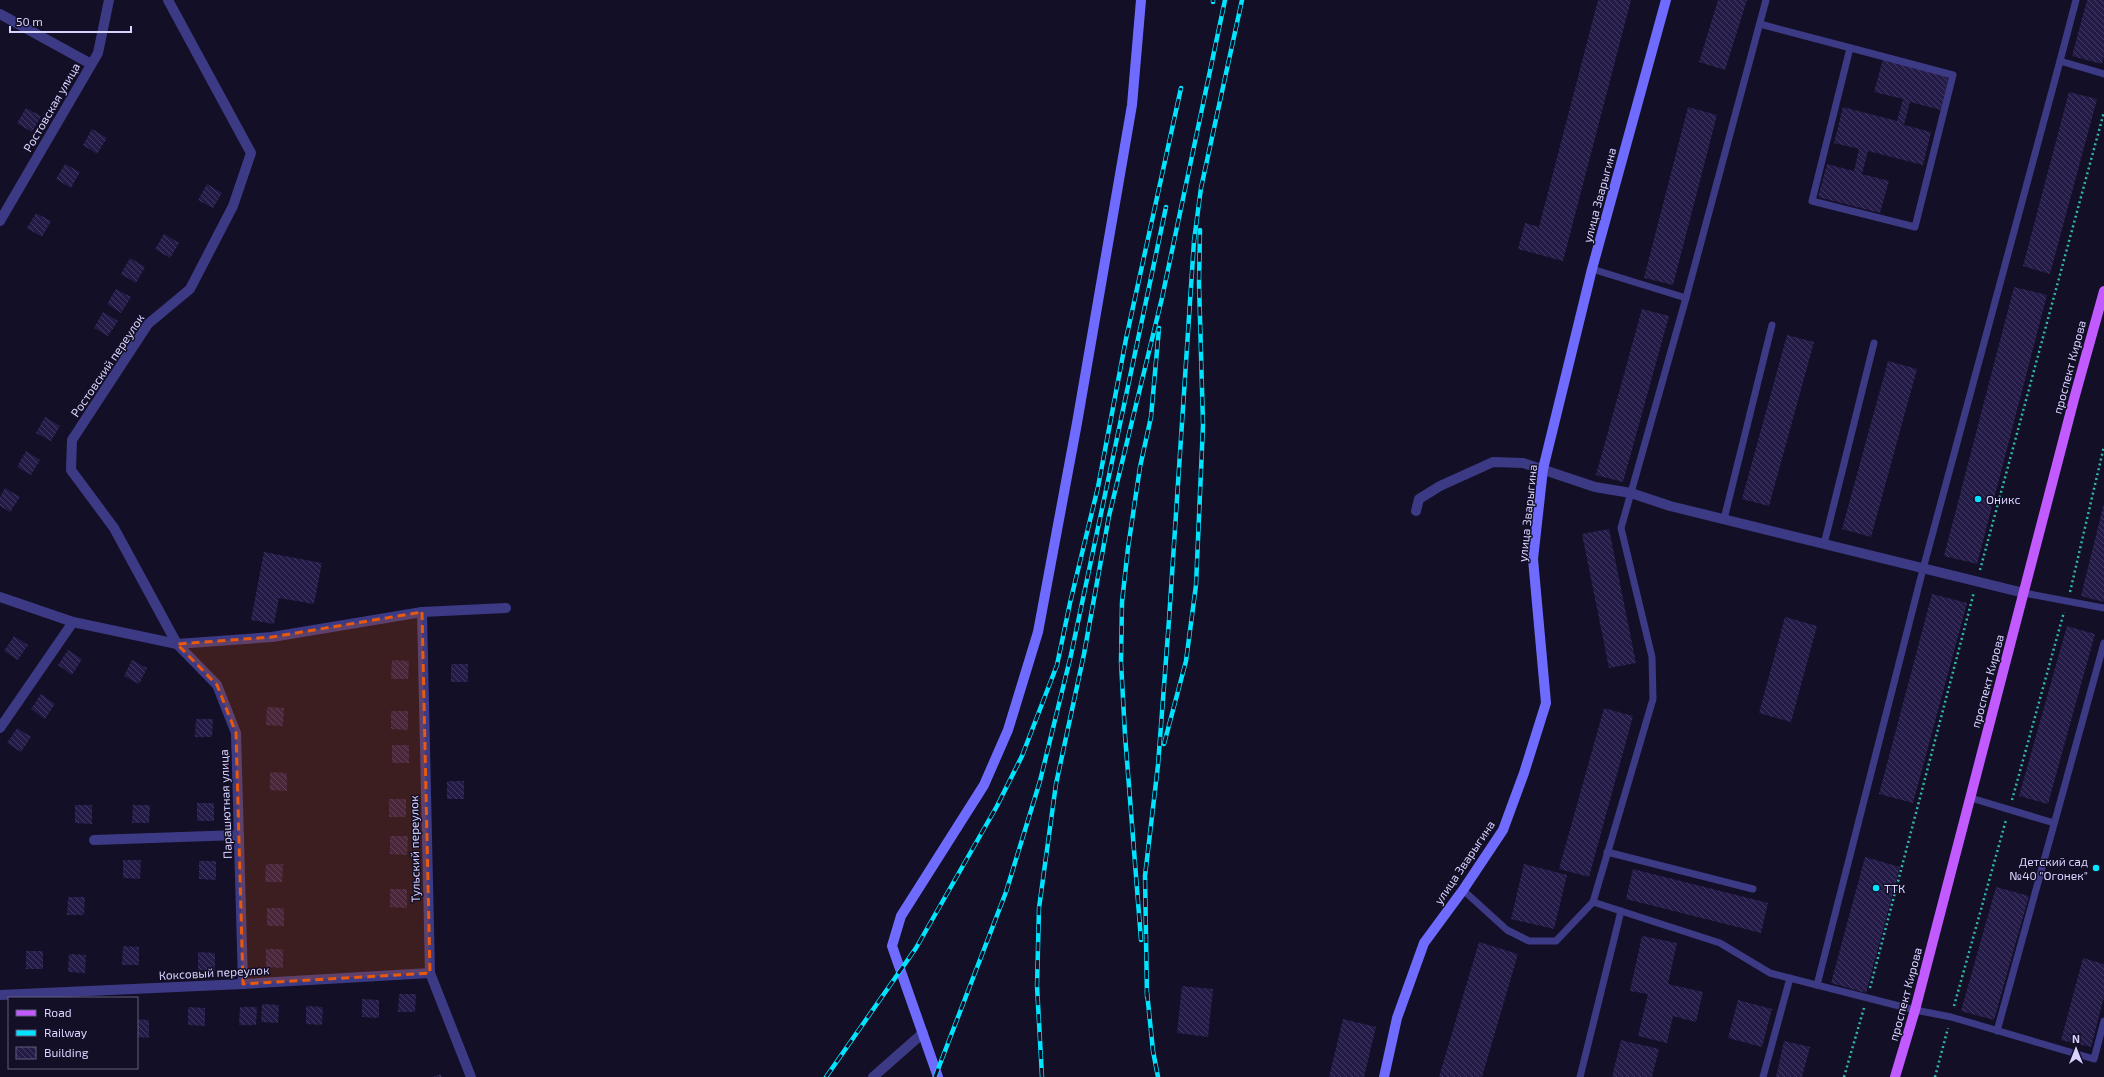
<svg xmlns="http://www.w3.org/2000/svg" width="2104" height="1077" font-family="'Exo 2',sans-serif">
  <defs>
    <pattern id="building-back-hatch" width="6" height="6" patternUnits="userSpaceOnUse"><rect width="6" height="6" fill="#241b47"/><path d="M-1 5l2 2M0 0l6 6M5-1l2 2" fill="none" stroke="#433b63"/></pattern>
  </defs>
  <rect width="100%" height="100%" fill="#130f26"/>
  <g fill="url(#building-back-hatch)">
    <path d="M1598,0H1631L1563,261L1518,249L1525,223L1539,227Z"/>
    <path d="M1718,0H1747L1725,70L1699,62Z"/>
    <path d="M2087,0H2104V55L2102,64L2072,56Z"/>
    <path d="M1883,59L1949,76L1941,110L1910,102L1904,125L1931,132L1923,165L1868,151L1862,174L1889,181L1880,213L1818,197L1827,164L1854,171L1859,149L1834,143L1843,107L1897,121L1903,99L1874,92Z"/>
    <path d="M2069,92L2097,99L2050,274L2023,266Z"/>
    <path d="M1688,107L1717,115L1673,285L1644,278Z"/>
    <path d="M26,108L41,116L32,132L17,123Z"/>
    <path d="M92,129L107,138L97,154L83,145Z"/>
    <path d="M65,164L80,172L71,188L56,179Z"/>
    <path d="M207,184L222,193L213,208L198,200Z"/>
    <path d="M36,213L51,221L42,237L27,228Z"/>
    <path d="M164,234L179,243L170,258L155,249Z"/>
    <path d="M130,258L145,267L136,283L121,274Z"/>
    <path d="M2014,287L2047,295L1977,564L1944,556Z"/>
    <path d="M116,289L131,297L121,313L107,304Z"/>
    <path d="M1642,309L1669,316L1623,482L1596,475Z"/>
    <path d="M103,312L118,321L108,336L94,328Z"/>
    <path d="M1787,335L1814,342L1769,506L1742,499Z"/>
    <path d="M1888,361L1917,369L1871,537L1842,529Z"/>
    <path d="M45,417L60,426L51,441L36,433Z"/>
    <path d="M26,451L40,460L31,475L17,467Z"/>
    <path d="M5,488L20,497L10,512L0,506V497Z"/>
    <path d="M2104,503V602L2081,596Z"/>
    <path d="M1609,529L1636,663L1609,668L1582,534Z"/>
    <path d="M264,552L322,563L314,604L279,598L274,624L251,620Z"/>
    <path d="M1932,594L1967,603L1913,803L1879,794Z"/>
    <path d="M1785,617L1817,626L1791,722L1759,713Z"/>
    <path d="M2067,626L2095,634L2048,804L2019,796Z"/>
    <path d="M14,636L28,645L18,660L4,651Z"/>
    <path d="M68,650L82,659L72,675L58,665Z"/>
    <path d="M132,660L147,668L139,684L124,676Z"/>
    <path d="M392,660L409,661L408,679H391Z"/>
    <rect x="451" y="664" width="17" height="18"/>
    <path d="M41,694L55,704L45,719L31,709Z"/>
    <path d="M267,707L284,708L283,726L266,725Z"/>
    <path d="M1604,708L1633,716L1589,877L1559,869Z"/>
    <path d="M391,711H408V730L391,729Z"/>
    <path d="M196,719H213L212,737H195Z"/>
    <path d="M17,728L31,737L21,752L7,743Z"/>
    <rect x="392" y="745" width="17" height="18"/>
    <path d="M270,772L287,773V791L270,790Z"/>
    <rect x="447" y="781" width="17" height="18"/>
    <rect x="389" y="799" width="17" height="18"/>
    <rect x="197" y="803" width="17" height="18"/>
    <path d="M75,805H92V824L75,823Z"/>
    <path d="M133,805H150L149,823H132Z"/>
    <path d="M390,836H408L407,855L390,854Z"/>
    <path d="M1865,857L1900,867L1866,993L1831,983Z"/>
    <path d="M123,860H141L140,879L123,878Z"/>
    <path d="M199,861H216V880L199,879Z"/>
    <path d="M266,864H283L282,882H265Z"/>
    <path d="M1524,864L1567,875L1554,929L1511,919Z"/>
    <path d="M1633,869L1768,903L1761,933L1626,899Z"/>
    <path d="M1996,887L2029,896L1994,1020L1961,1011Z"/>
    <path d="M390,889H407V908L390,907Z"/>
    <path d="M68,897H85L84,915H67Z"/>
    <rect x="267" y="908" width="17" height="18"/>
    <path d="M1642,936L1677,943L1668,984L1703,992L1696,1022L1673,1016L1667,1043L1638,1036L1648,994L1630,991Z"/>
    <path d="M1479,942L1518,954L1482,1077H1439Z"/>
    <path d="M123,946L139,947V965H122Z"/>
    <path d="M266,949H283V968L266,967Z"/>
    <rect x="26" y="951" width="17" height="18"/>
    <path d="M198,952L215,953V971L198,970Z"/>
    <path d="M69,954L86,955L85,973L68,972Z"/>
    <path d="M2083,958L2104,964V997L2091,1047L2061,1040Z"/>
    <path d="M1182,986L1213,989L1208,1037L1177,1033Z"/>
    <path d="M399,994H416L415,1012H398Z"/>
    <path d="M362,999L379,1000V1018L362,1017Z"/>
    <path d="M1738,1000L1772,1009L1762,1047L1728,1038Z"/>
    <path d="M262,1004L279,1005L278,1023L261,1022Z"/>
    <path d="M306,1006L323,1007L322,1025L306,1024Z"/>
    <path d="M188,1007L205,1008V1026L188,1025Z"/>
    <path d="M240,1007H257L256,1025H239Z"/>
    <path d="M137,1019L149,1020V1038L137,1037Z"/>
    <path d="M1343,1019L1376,1027L1364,1077H1329Z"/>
    <path d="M1621,1040L1659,1049L1652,1077H1612Z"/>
    <path d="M1784,1041L1810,1047L1802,1077H1776Z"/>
    <path d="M441,1074L442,1077H433Z"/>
  </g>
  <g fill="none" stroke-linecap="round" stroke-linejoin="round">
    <g stroke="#2fb8b0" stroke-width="2.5" stroke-dasharray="2 3" stroke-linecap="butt">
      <path d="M1980,570L2104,112"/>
      <path d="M2070,592L2104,446"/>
      <path d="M2012,800L2064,612"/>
      <path d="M1870,988L1974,592"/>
      <path d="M1954,1006L2006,820"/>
      <path d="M1844,1077L1864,1008"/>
      <path d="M1935,1077L1948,1028"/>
    </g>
    <g stroke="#3d3a85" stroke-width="7">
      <path d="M1766,0L1686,298L1621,528L1652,657L1653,699L1593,902L1720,943L1770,973L1915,1010L1951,1017L2094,1059L2104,1021"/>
      <path d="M1760,24C1824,41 1889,58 1953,75L1915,227L1812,201L1850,48"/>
      <path d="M2060,61L2076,0"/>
      <path d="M1592,269L1686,298"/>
      <path d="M1724,519L1772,325"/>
      <path d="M1824,544L1874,343"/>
      <path d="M2024,593L2104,608"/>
      <path d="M1971,798L2054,823"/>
      <path d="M1607,852L1753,889"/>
      <path d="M1463,890L1507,930L1529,941H1556L1593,902"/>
      <path d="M1817,985L1923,569L2060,61L2104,74"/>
      <path d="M1997,1031L2104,643"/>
      <path d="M1580,1077L1621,911"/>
      <path d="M1763,1077L1790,978"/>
    </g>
    <g stroke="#3d3a85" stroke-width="10">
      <path d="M168,0L251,153L233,206L190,289L148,324L72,440L71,470L114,528L177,644L217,685L236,733L243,984"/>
      <path d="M0,14L91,64"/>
      <path d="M0,221L98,53L109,0"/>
      <path d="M1416,511L1419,499L1440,486L1493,462L1523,463L1595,487L1631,493L1670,506L2024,593"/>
      <path d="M0,597L73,622L177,644L272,637L422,612L506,608"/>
      <path d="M422,612L430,973L471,1077"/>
      <path d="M0,728L73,622"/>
      <path d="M94,840L239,835"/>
      <path d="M0,995L243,984L430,973"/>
      <path d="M873,1077L923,1033"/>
    </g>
    <g stroke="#6f6bff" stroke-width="10">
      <path d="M938,1077L892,946L901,916L984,785L1008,730L1038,632L1077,423L1132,105L1141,0"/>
      <path d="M1384,1077L1397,1018L1424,943L1463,890L1503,830L1524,773L1546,703L1533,559L1543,469L1592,269L1666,0"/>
    </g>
    <path stroke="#c25bff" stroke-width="10" d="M1895,1077L1915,1010L2074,399L2104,291"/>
    <g stroke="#00e5ff" stroke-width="4.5">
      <g id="rail">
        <path d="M1213,2V0"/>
        <path d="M1164,744L1186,661L1196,585L1203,425L1199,283L1200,230"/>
        <path d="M1141,940L1125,735L1121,662L1122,602L1128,548L1140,467L1151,417L1159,328"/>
        <path d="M1147,992L1153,1051L1158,1077"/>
        <path d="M1147,997L1145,876L1158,765L1169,620L1194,241L1201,188L1242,0"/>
        <path d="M826,1077L916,948L997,806L1022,756L1057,665L1070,603L1098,487L1126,339L1181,88"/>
        <path d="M935,1077L1006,892L1040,781L1071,655L1166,207"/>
        <path d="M1042,1077L1037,986L1039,908L1056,784L1084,654L1109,516L1162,298L1225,0"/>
      </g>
    </g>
    <use href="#rail" stroke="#130f26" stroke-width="3" stroke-dasharray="9" stroke-linecap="butt"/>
  </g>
  <path fill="#e8590c" fill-opacity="0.2" stroke="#e8590c" stroke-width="3" stroke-dasharray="8 5" stroke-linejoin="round" d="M422,612L430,973L243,984L236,733L217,685L177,644L272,637Z"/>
  <g fill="#00e5ff" stroke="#130f26" stroke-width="1.5">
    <circle cx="1978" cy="499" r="4"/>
    <circle cx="2096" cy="868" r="4"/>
    <circle cx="1876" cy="888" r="4"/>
  </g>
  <g text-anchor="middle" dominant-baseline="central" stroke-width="3" stroke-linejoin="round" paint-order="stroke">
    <g font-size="12" fill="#d9d4ff" stroke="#130f26">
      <text transform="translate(51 107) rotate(-60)">Ростовская улица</text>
      <text transform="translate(1599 195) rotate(-75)">улица Зварыгина</text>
      <text transform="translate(107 365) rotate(-56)">Ростовский переулок</text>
      <text transform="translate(2069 367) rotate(-75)">проспект Кирова</text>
      <text transform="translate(1527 513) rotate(-84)">улица Зварыгина</text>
      <text transform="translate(1987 681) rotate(-75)">проспект Кирова</text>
      <text transform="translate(225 804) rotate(-92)">Парашютная улица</text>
      <text transform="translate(414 849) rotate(-91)">Тульский переулок</text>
      <text transform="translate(1464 862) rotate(-56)">улица Зварыгина</text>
      <text transform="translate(214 972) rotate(-3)">Коксовый переулок</text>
      <text transform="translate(1905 994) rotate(-75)">проспект Кирова</text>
    </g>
    <g font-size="12" fill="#d9d4ff" stroke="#130f26" text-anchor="start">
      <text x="1986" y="499">Оникс</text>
      <text x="2088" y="861" text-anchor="end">Детский сад<tspan x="2088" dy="14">№40 "Огонек"</tspan></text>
      <text x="1884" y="888">ТТК</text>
    </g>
  </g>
  <rect x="8" y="997" width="130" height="72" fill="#130f26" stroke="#625e7d"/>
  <rect x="16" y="1010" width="20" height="6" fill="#c25bff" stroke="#625e7d"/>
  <text x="44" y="1017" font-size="12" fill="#d9d4ff">Road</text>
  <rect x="16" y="1030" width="20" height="6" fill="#00e5ff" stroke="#625e7d"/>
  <text x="44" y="1037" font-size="12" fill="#d9d4ff">Railway</text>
  <rect x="16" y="1047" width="20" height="12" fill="url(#building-back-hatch)" stroke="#625e7d"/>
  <text x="44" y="1057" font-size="12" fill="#d9d4ff">Building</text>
  <g transform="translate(2076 1049)" stroke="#130f26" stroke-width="3" paint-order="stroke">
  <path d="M0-3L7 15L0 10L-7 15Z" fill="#d9d4ff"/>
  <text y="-6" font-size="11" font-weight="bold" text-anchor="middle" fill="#d9d4ff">N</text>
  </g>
  <path d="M10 26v6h121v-6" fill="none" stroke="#d9d4ff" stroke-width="2"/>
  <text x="16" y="26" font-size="12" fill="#d9d4ff" stroke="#130f26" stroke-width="3" paint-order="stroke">50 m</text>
</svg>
